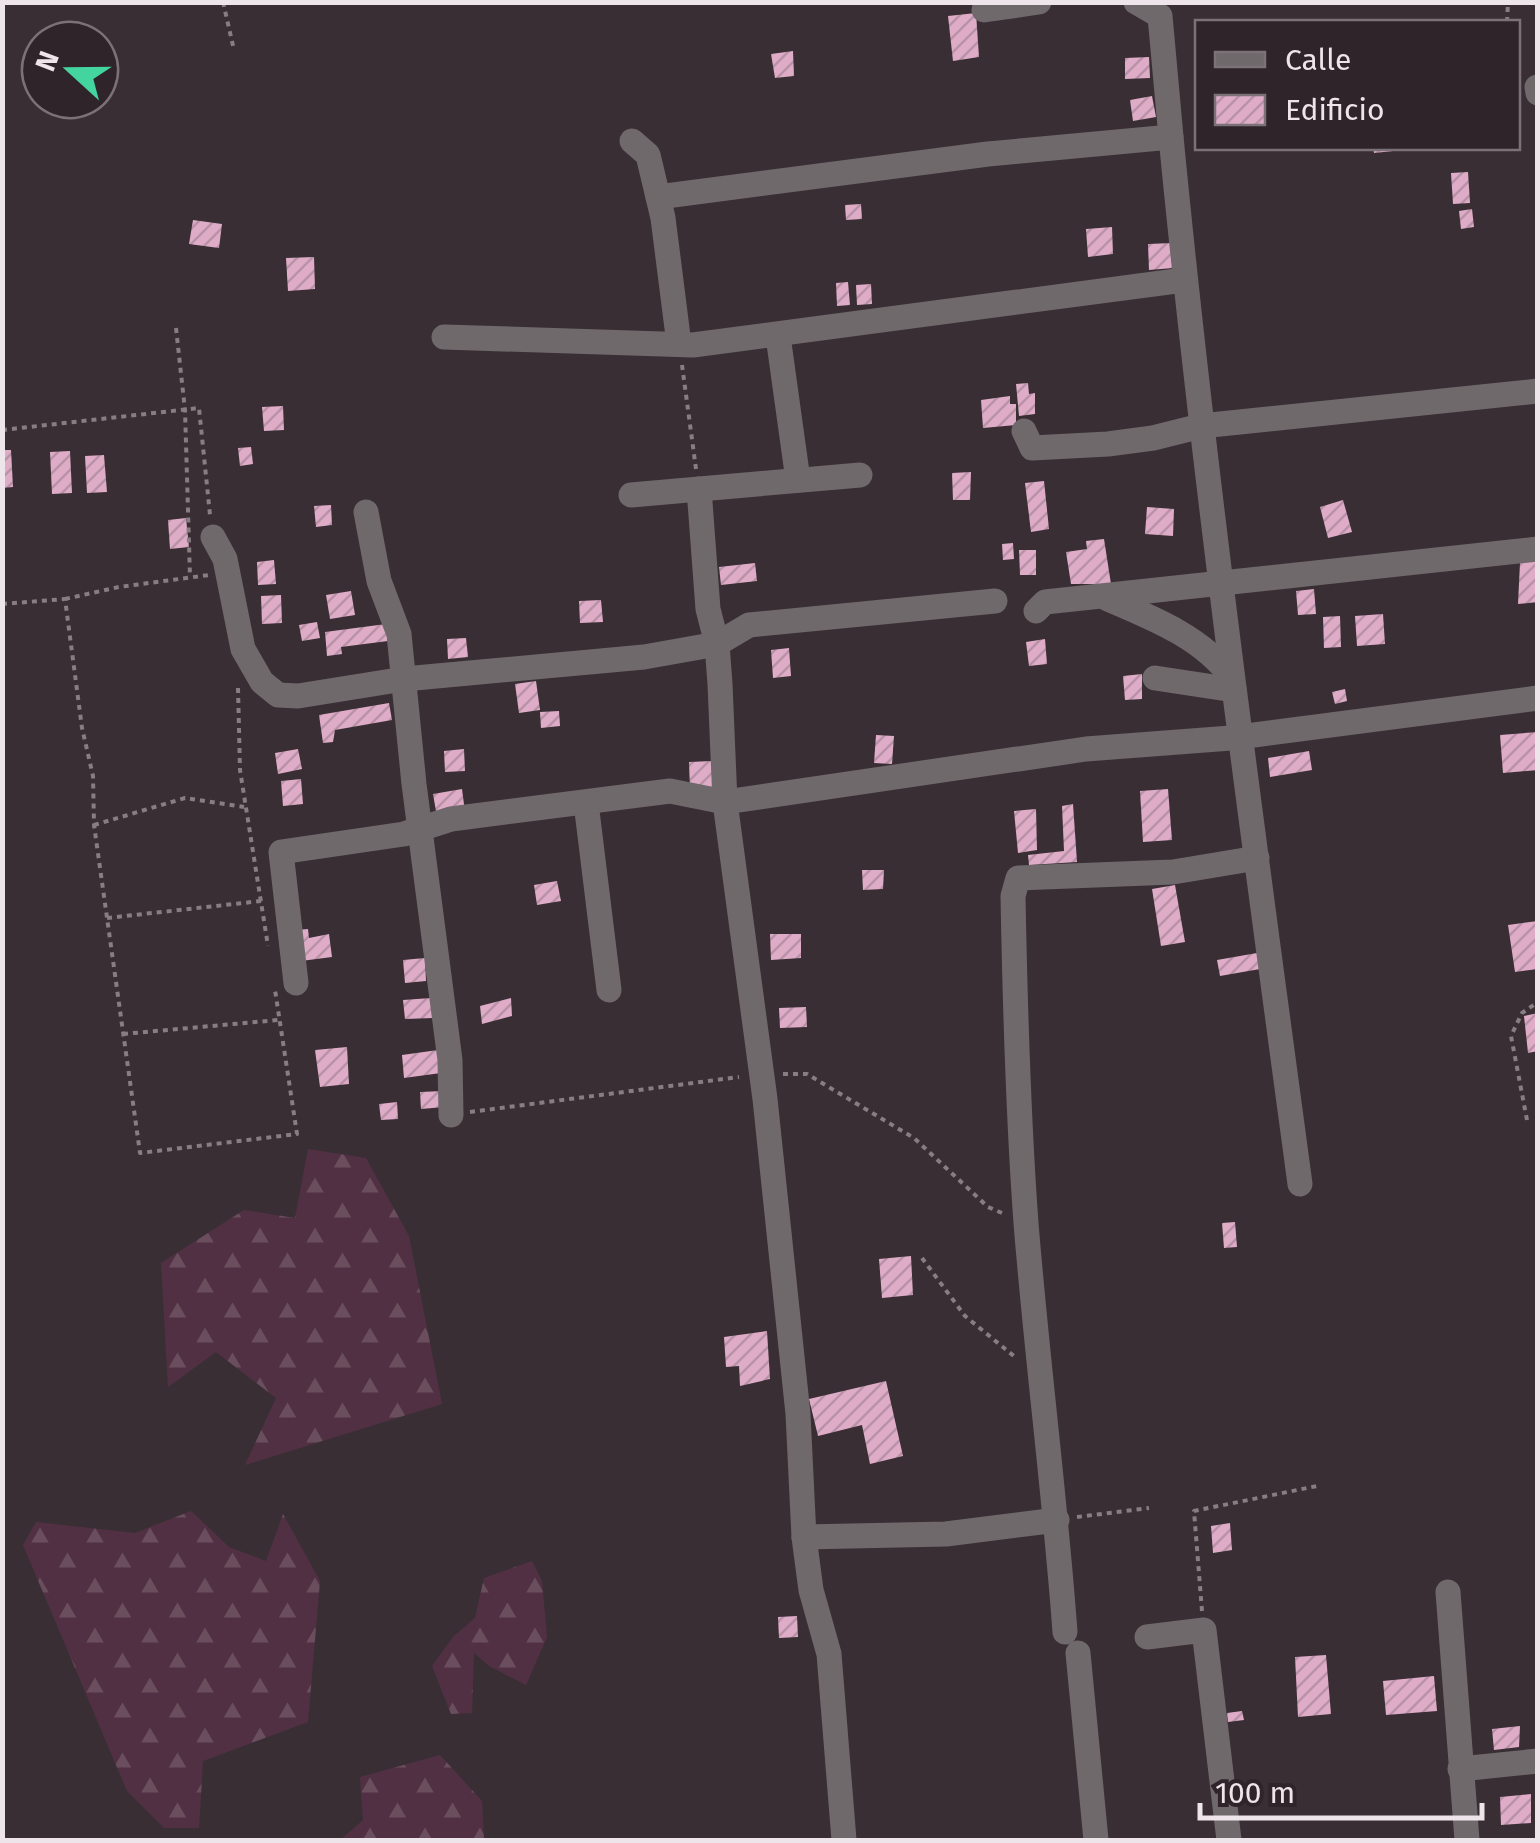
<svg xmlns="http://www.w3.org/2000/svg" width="1540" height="1843" font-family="'Fira Sans',sans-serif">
  <defs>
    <pattern id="forest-firs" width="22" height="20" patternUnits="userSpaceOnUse" patternTransform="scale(2.5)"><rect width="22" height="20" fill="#513043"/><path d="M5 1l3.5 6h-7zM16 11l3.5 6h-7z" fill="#6a4e5e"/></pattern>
    <pattern id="building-hatch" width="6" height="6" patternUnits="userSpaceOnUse" patternTransform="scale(2.5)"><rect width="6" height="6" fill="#dfacc8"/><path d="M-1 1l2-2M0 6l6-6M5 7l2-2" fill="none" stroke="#b992a8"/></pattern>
  </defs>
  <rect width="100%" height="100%" fill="#392e34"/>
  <g fill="url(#forest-firs)">
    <path d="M308,1149L366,1158L409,1236L442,1404L245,1465L276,1398L216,1352L168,1387L161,1263L244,1210L295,1218Z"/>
    <path d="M191,1511L229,1547L266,1561L283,1514L320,1581L308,1722L203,1761L199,1828H164L127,1791L23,1545L36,1522L135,1533Z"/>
    <path d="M532,1561L542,1581L547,1637L526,1685L489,1666L474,1653L472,1713L451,1714L432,1666L453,1637L475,1618L484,1578Z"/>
    <path d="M440,1755L482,1801L484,1840H340L363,1820L360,1777Z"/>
  </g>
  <g fill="url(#building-hatch)">
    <path d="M976,13L979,57L953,61L948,16Z"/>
    <path d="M793,51L794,76L775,78L771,54Z"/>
    <path d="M1149,57L1150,78L1125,79V58Z"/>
    <path d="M1152,96L1156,117L1133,121L1130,100Z"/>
    <path d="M1373,148H1402L1403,150L1374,153Z"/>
    <path d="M1468,172L1470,203L1453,204L1451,173Z"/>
    <path d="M861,204L862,219L846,220L845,205Z"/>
    <path d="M1472,209L1474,227L1461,229L1459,211Z"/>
    <path d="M193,220L222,224L219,248L189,244Z"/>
    <path d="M1112,227L1113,254L1088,257L1086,229Z"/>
    <path d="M1172,243L1173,268L1149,270L1148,244Z"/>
    <path d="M314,257L315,289L288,291L286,258Z"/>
    <path d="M848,282L850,305L837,306L836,283Z"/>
    <path d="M871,284L872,304L857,305L856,285Z"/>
    <path d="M1028,383L1029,394L1035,393V414L1019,416L1016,384Z"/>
    <path d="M1010,396V404H1016V425L983,428L981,400Z"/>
    <path d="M283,406L284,430L264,431L262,407Z"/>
    <path d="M251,447L253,464L240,466L238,448Z"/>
    <path d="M2,450H11L13,487L2,488Z"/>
    <path d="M70,451L72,493L52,494L50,452Z"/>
    <path d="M104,455L107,492L87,493L85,456Z"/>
    <path d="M971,472L970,500H953L952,473Z"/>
    <path d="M1044,481L1049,529L1031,532L1025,483Z"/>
    <path d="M1343,500L1352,532L1328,538L1320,507Z"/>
    <path d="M331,505L332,525L316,527L314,506Z"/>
    <path d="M1147,507L1174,509L1173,536L1145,534Z"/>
    <path d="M186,518L189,547L170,549L168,520Z"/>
    <path d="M1104,539L1111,584H1071L1066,552L1087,549L1086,541Z"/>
    <path d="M1013,543L1014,559L1003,560L1002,544Z"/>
    <path d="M1019,550H1036V575H1020Z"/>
    <path d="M274,560L276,584L258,585L257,562Z"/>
    <path d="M1538,561V602L1518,604L1520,563Z"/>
    <path d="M755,563L757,581L721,585L719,567Z"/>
    <path d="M1314,589L1316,614L1298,615L1296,591Z"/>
    <path d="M351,591L355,615L330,619L326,595Z"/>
    <path d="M281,595L282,623L262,624L261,596Z"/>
    <path d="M601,600L603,622L580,623L579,601Z"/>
    <path d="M1383,614L1385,644L1357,646L1355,616Z"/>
    <path d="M1340,616L1341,647L1324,648L1323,617Z"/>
    <path d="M317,622L320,638L302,641L299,625Z"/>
    <path d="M386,624L388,641L341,647L342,654L327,656L325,632Z"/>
    <path d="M466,638L468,657L448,659L447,639Z"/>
    <path d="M1045,639L1047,664L1029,666L1026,642Z"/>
    <path d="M789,648L791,676L773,678L771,650Z"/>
    <path d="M1142,674V699L1125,700L1123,676Z"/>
    <path d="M536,681L540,710L519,713L515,684Z"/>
    <path d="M1345,689L1347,701L1335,704L1332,692Z"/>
    <path d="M389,703L392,720L335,730L333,742L323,743L319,715Z"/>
    <path d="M559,711L560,726L541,728L540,712Z"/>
    <path d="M1538,732V770L1503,773L1500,735Z"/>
    <path d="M876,735L894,736L892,764L874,763Z"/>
    <path d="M298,749L302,769L278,774L275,753Z"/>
    <path d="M464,749L465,771L445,772L444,751Z"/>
    <path d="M1309,751L1312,770L1270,777L1268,758Z"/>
    <path d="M712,761L713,789L690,790L689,762Z"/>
    <path d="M301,779L303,804L283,806L281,781Z"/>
    <path d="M462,789L465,812L437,817L433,794Z"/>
    <path d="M1168,789L1172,840L1143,842L1140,791Z"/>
    <path d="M1073,804L1077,862L1029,865L1028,855L1064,851L1062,806Z"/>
    <path d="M1036,809L1037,850L1018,853L1014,811Z"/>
    <path d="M862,870H884L883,889L863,890Z"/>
    <path d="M557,881L561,901L537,905L534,885Z"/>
    <path d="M1175,885L1185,942L1161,946L1152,889Z"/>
    <path d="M1538,921V969L1515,972L1508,925Z"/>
    <path d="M308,929L309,938L329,934L332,957L301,961L297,930Z"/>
    <path d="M770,934H801V958L771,960Z"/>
    <path d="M1257,953L1260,969L1220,976L1217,960Z"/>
    <path d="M425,958L426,981L405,983L403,960Z"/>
    <path d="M431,998L433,1018L405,1019L403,1000Z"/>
    <path d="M511,998L512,1016L482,1024L480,1006Z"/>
    <path d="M806,1007L807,1027L780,1028L779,1008Z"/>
    <path d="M1538,1013V1051L1528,1053L1524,1016Z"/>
    <path d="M347,1047L349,1084L320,1087L315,1050Z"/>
    <path d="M438,1050L441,1073L404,1078L402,1055Z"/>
    <path d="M443,1091L444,1107L421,1109L420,1092Z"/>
    <path d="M397,1102L398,1119L381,1120L379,1104Z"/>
    <path d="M1235,1222L1237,1247L1224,1248L1222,1223Z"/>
    <path d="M911,1256L913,1295L882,1298L879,1259Z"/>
    <path d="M767,1331L770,1379L740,1386L739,1366L726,1367L724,1337Z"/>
    <path d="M886,1381L903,1456L870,1464L862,1425L818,1436L809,1399Z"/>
    <path d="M1230,1523L1232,1550L1213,1553L1211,1526Z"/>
    <path d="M797,1616L798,1637L779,1638L778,1617Z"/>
    <path d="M1326,1655L1331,1714L1298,1717L1295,1657Z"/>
    <path d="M1434,1676L1437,1711L1386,1715L1383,1681Z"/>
    <path d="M1242,1711L1244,1720L1228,1722L1227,1713Z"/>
    <path d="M1520,1726L1519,1747L1494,1750L1492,1729Z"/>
    <path d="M1531,1794V1823L1501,1825L1500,1797Z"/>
  </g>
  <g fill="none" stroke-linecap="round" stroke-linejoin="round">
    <g stroke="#877d83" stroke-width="4" stroke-dasharray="5 5" stroke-linecap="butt">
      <path d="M223,2L234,50"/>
      <path d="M1507,22L1508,2"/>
      <path d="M176,328L185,410L190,577"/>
      <path d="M682,365L696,469"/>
      <path d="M2,430L199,408L210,515"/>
      <path d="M65,599L119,587L209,575"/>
      <path d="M2,604L65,599L82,728L93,776L94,825L140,1153L297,1134L275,990"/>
      <path d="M238,688L240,770L268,946"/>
      <path d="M94,825L185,798L244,807"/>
      <path d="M107,918L261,901"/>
      <path d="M123,1034L278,1020"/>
      <path d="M783,1074H807L914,1138L988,1207L1002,1213"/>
      <path d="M470,1112L739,1077"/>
      <path d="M1527,1120L1511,1036L1522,1013L1538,1002"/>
      <path d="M922,1258L965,1316L1015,1357"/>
      <path d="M1077,1517L1149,1508"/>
      <path d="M1202,1611L1194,1511L1317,1486"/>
    </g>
    <g stroke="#6f696c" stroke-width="25">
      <path d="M984,10L1039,2"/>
      <path d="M1537,87L1538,93"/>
      <path d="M1171,137C1205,487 1253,835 1300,1184"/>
      <path d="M632,141L648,155L663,218L679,344"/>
      <path d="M658,197L988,154L1171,137L1160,16L1136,2"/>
      <path d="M778,336L798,480"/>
      <path d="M444,337L693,345L1184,280"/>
      <path d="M1024,431L1032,448L1108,444L1153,438L1201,426L1538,391"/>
      <path d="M699,489L708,609L717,644L720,684L725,802L765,1099L798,1414L804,1537"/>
      <path d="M631,495L860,475"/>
      <path d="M366,512L379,581L399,634L414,784L450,1060L451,1115"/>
      <path d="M213,537L225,559L243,649L262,682L278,695L298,696L404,679L644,657L717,644L749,625L995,601"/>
      <path d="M1108,599C1153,618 1203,638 1232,678"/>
      <path d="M1036,611L1045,602L1538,549"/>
      <path d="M1155,678L1234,690"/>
      <path d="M586,803L609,990"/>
      <path d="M296,983L281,852L404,834L451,819L670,791L725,802L1086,749L1231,738L1538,698"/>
      <path d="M1448,1592L1467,1840"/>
      <path d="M1065,1632C1055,1495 1037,1360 1026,1223C1018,1114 1015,1005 1013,896L1018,878L1173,872L1257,858"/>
      <path d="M1147,1637L1204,1630L1229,1840"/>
      <path d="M1078,1653L1096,1840"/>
      <path d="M1460,1769L1538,1761"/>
      <path d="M844,1840L829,1654L811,1590L804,1537L946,1534L1057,1520"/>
    </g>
  </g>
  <rect width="1540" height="1843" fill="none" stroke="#ede5e9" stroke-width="10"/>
  <rect x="1195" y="20" width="325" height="130" fill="#2f242a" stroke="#7b7176" stroke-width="2.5"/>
  <rect x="1215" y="52" width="50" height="15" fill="#6f696c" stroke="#7b7176" stroke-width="2.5"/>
  <text x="1285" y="70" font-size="30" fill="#ede5e9">Calle</text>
  <rect x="1215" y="95" width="50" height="30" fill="url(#building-hatch)" stroke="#7b7176" stroke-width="2.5"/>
  <text x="1285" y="120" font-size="30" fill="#ede5e9">Edificio</text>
  <g transform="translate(70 70) rotate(291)"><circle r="48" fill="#2f242a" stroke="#7b7176" stroke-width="2.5"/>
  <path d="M0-8L18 38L0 25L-18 38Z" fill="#43d4a0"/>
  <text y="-15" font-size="28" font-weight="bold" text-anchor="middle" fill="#ede5e9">N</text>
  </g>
  <path d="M1200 1803v15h282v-15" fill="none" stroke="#ede5e9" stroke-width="5"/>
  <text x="1215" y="1803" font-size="30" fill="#ede5e9" stroke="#2f242a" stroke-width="8" paint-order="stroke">100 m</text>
</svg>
